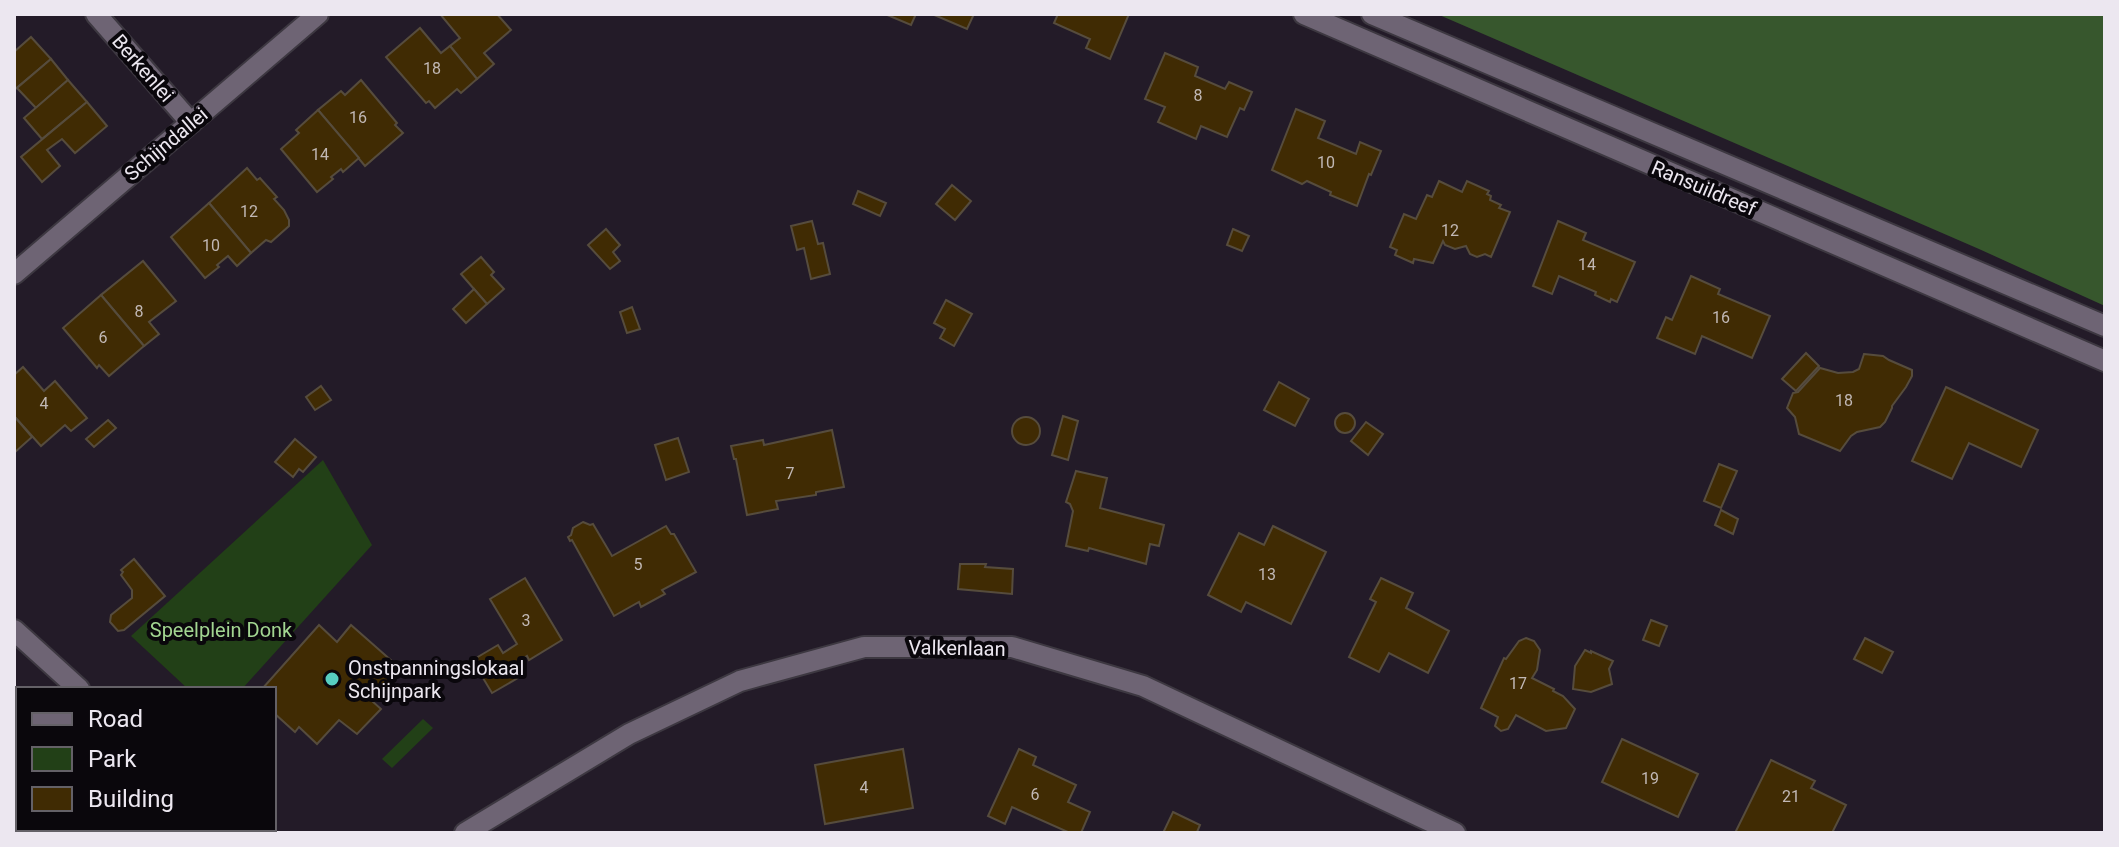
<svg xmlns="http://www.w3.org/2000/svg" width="2119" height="847" font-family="Roboto,sans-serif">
  <rect width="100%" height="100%" fill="#231b28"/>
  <g fill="#224017">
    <path d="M323,460L372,545L242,689H188L131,636Z"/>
    <path d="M423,719L433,728L392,768L382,759Z"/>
  </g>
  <path fill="#37572d" d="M1437,14H2105V306L1979,249Z"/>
  <g fill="#402b03" stroke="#564c3d" stroke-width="2">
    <path d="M440,14H497L511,30L484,53L494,64L477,79L450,46L460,38Z"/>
    <path d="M885,14H916L911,25Z"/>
    <path d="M932,14H974L967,29Z"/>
    <path d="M1058,14H1129L1110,59L1086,48L1090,39L1054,23Z"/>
    <path d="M420,28L441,53L450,46L477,79L461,93L457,89L435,108L429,101L426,103L386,57Z"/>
    <path d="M31,37L51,59L14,90V52Z"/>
    <path d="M1165,53L1198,67L1195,76L1225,89L1229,82L1252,92L1244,110L1240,108L1227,137L1201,126L1196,139L1158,122L1165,107L1145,99Z"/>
    <path d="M51,59L68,80L36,108L17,88Z"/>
    <path d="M68,80L87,102L42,139L24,118Z"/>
    <path d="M361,80L397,123L395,125L403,133L365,166L318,110L341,91L345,95Z"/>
    <path d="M87,102L107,126L75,153L62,139L47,150L60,166L42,182L21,157Z"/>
    <path d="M1296,109L1325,121L1318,138L1356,154L1360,142L1381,151L1371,175L1369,174L1357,206L1330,195L1331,192L1307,181L1302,184L1272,170Z"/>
    <path d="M318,110L359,158L343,172L341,169L331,177L333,179L317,192L281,149L299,133L296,130Z"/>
    <path d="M247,168L257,180L260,178L277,197L274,199L284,210L289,220V226L271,242L266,240L251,253L209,203Z"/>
    <path d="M1439,181L1462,192L1467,181L1489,191L1487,194L1491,196L1490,200L1501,205L1499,208L1510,212L1491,257L1485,254L1477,257L1470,254L1466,246L1455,249L1445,245L1443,241L1433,263L1414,259L1413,263L1395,255L1397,250L1390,247L1404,214L1416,219L1427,195L1432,197Z"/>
    <path d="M952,185L971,201L955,220L936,204Z"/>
    <path d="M858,191L886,203L880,216L853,204Z"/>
    <path d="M209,203L251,253L237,266L228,256L217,265L219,267L205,278L171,237Z"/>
    <path d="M812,221L818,244L823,243L830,274L811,279L804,248L797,250L791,226Z"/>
    <path d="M1558,221L1586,233L1583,240L1635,262L1617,302L1611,299L1610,302L1595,295L1596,292L1559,276L1552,294L1533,286Z"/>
    <path d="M606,229L620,245L613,252L620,261L610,269L588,245Z"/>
    <path d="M1233,229L1249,236L1242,251L1227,245Z"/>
    <path d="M481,257L494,272L491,275L504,289L487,304L461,274Z"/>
    <path d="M143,261L176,301L149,322L159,334L144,346L101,295Z"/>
    <path d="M1691,276L1720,289L1718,294L1770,316L1752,358L1702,336L1695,354L1657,338L1666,317L1672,320Z"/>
    <path d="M474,289L487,304L466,323L453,309Z"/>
    <path d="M101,295L144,346L109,376L99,365L97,368L63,328Z"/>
    <path d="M946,300L972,314L954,346L940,338L945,329L934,323Z"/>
    <path d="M632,307L640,329L627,333L620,312Z"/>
    <path d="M1806,353L1819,366L1796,391L1782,379Z"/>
    <path d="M1864,354L1883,356L1889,360L1912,370V376L1906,387L1892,406V408L1885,422L1880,427L1857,432L1851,436L1840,451L1799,434L1795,417L1787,408L1793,393L1798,392L1820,368L1838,373L1853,372L1859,369Z"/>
    <path d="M23,367L44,391L55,381L87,418L71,431L65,425L41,446L14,416V375Z"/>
    <path d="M1279,382L1309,399L1295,426L1264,410Z"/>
    <path d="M321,386L331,400L315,410L306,397Z"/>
    <path d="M1946,387L2038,430L2021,467L1969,443L1952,479L1912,461Z"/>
    <circle cx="1345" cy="423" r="10"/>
    <path d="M14,416L32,437L14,453Z"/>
    <path d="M1063,416L1078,421L1068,460L1052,455Z"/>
    <circle cx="1026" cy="431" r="14"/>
    <path d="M108,420L116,428L94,447L86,439Z"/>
    <path d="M1366,422L1383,434L1368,455L1351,441Z"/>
    <path d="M832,430L844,487L816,492V495L776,501L778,509L747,515L736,459H734L731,446L763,440L764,445Z"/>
    <path d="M678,438L689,472L666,480L655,445Z"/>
    <path d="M295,439L316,457L303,472L299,469L293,477L275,462Z"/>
    <path d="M1719,464L1737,471L1721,508L1704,501Z"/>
    <path d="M1076,471L1107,478L1100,508L1164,525L1159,546L1150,544L1146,564L1089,548L1088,551L1066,546L1073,511L1070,504L1066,502Z"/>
    <path d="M1721,510L1738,519L1733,534L1715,525Z"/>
    <path d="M583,522L590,525L593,524L612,556L666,526L671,534H674L696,572L662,590L665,594L641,607L639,602L614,616L572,540L570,541L568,537L571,535L573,528Z"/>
    <path d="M1273,526L1326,552L1291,624L1246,602L1241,612L1208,595L1239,533L1264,545Z"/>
    <path d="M134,559L165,596L124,630L118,631L110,622L111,615L132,598V590L121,575L123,572L121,570Z"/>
    <path d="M960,564H986L985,567L1013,569L1012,594L958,589Z"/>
    <path d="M525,578L562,640L529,660L527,656L511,666L518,678L492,693L477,668L481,666L476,658L498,645L503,653L517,644L490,599Z"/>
    <path d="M1381,578L1413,593L1406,608L1449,631L1428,673L1389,653L1379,672L1349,657L1376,602L1370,599Z"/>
    <path d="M1651,620L1667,626L1659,646L1643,640Z"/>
    <path d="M319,625L337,642L351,625L401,669L372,701L381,709L357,734L339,720L317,744L299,727L295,732L274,713V689H262Z"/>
    <path d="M1526,638L1534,641L1540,650L1537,670L1532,678L1554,689L1553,691L1563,696L1575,709L1566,728L1546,731L1516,715L1508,729L1501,731L1495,726L1498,717L1481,708L1504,658L1506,659L1519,641Z"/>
    <path d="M1865,638L1893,652L1882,673L1854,659Z"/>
    <path d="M1585,650L1591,653V651L1613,661L1609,669L1612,684L1591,692L1573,689L1575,666Z"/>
    <path d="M1622,739L1698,774L1678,817L1602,782Z"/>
    <path d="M903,749L913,808L825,824L815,765Z"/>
    <path d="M1019,749L1036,757L1033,765L1076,785L1068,802L1090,812L1081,833H1070L1012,807L1005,824L988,816Z"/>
    <path d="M1771,760L1815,781L1811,788L1846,805L1832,833H1735Z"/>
    <path d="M14,793L18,797V829H53L58,833H14Z"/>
    <path d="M1173,812L1200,825L1197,832L1199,833H1163Z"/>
  </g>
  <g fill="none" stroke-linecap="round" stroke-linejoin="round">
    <g stroke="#3d3841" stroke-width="24">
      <g id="minor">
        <path d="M96,14L191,123"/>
        <path d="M1304,14L2105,361"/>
        <path d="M1372,14L2105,326"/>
        <path d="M14,274L318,14"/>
        <path d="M14,630L79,689"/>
        <path d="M232,829L237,833"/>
        <path d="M465,833L629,734L740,681L864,647H1012L1143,686L1455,833"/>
      </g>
    </g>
    <use href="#minor" stroke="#6e6474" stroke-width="20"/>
  </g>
  <circle fill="#57cec1" stroke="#0a070c" stroke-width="3" cx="332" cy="679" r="8"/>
  <g text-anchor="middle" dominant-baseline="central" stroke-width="8" stroke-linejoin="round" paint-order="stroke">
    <g font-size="16" fill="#c1b8b5">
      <text x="432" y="68">18</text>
      <text x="1198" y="95">8</text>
      <text x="358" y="117">16</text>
      <text x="320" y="154">14</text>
      <text x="1326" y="162">10</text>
      <text x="249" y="211">12</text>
      <text x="1450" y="230">12</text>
      <text x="211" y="245">10</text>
      <text x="1587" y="264">14</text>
      <text x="139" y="311">8</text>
      <text x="1721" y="317">16</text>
      <text x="103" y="337">6</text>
      <text x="1844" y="400">18</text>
      <text x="44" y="403">4</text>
      <text x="790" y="473">7</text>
      <text x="638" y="564">5</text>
      <text x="1267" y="574">13</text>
      <text x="526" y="620">3</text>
      <text x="1518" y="683">17</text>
      <text x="1650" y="778">19</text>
      <text x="864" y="787">4</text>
      <text x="1035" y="794">6</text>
      <text x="1791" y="796">21</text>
    </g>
    <g font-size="20" fill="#ece7f0" stroke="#0a070c">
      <text transform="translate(143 68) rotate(49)">Berkenlei</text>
      <text transform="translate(166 144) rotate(-40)">Schijndallei</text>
      <text transform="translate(1704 188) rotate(23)">Ransuildreef</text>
      <text transform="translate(957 648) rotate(1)">Valkenlaan</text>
    </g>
    <g font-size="20" fill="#a2d591" stroke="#0a070c">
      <text x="221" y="630">Speelplein Donk</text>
    </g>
    <g font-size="20" fill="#ece7f0" stroke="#0a070c" text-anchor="start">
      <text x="348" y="668">Onstpanningslokaal<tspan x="348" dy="23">Schijnpark</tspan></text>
    </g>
  </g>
  <rect width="2119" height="847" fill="none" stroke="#ece7f0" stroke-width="32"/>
  <rect x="16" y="687" width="260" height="144" fill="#0a070c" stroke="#646167" stroke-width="2"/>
  <rect x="32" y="713" width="40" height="12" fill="#6e6474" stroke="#646167" stroke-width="2"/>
  <text x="88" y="727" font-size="24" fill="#ece7f0">Road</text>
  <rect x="32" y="747" width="40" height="24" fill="#224017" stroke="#646167" stroke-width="2"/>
  <text x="88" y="767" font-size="24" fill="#ece7f0">Park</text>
  <rect x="32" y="787" width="40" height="24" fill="#402b03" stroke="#646167" stroke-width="2"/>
  <text x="88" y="807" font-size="24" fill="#ece7f0">Building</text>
</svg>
